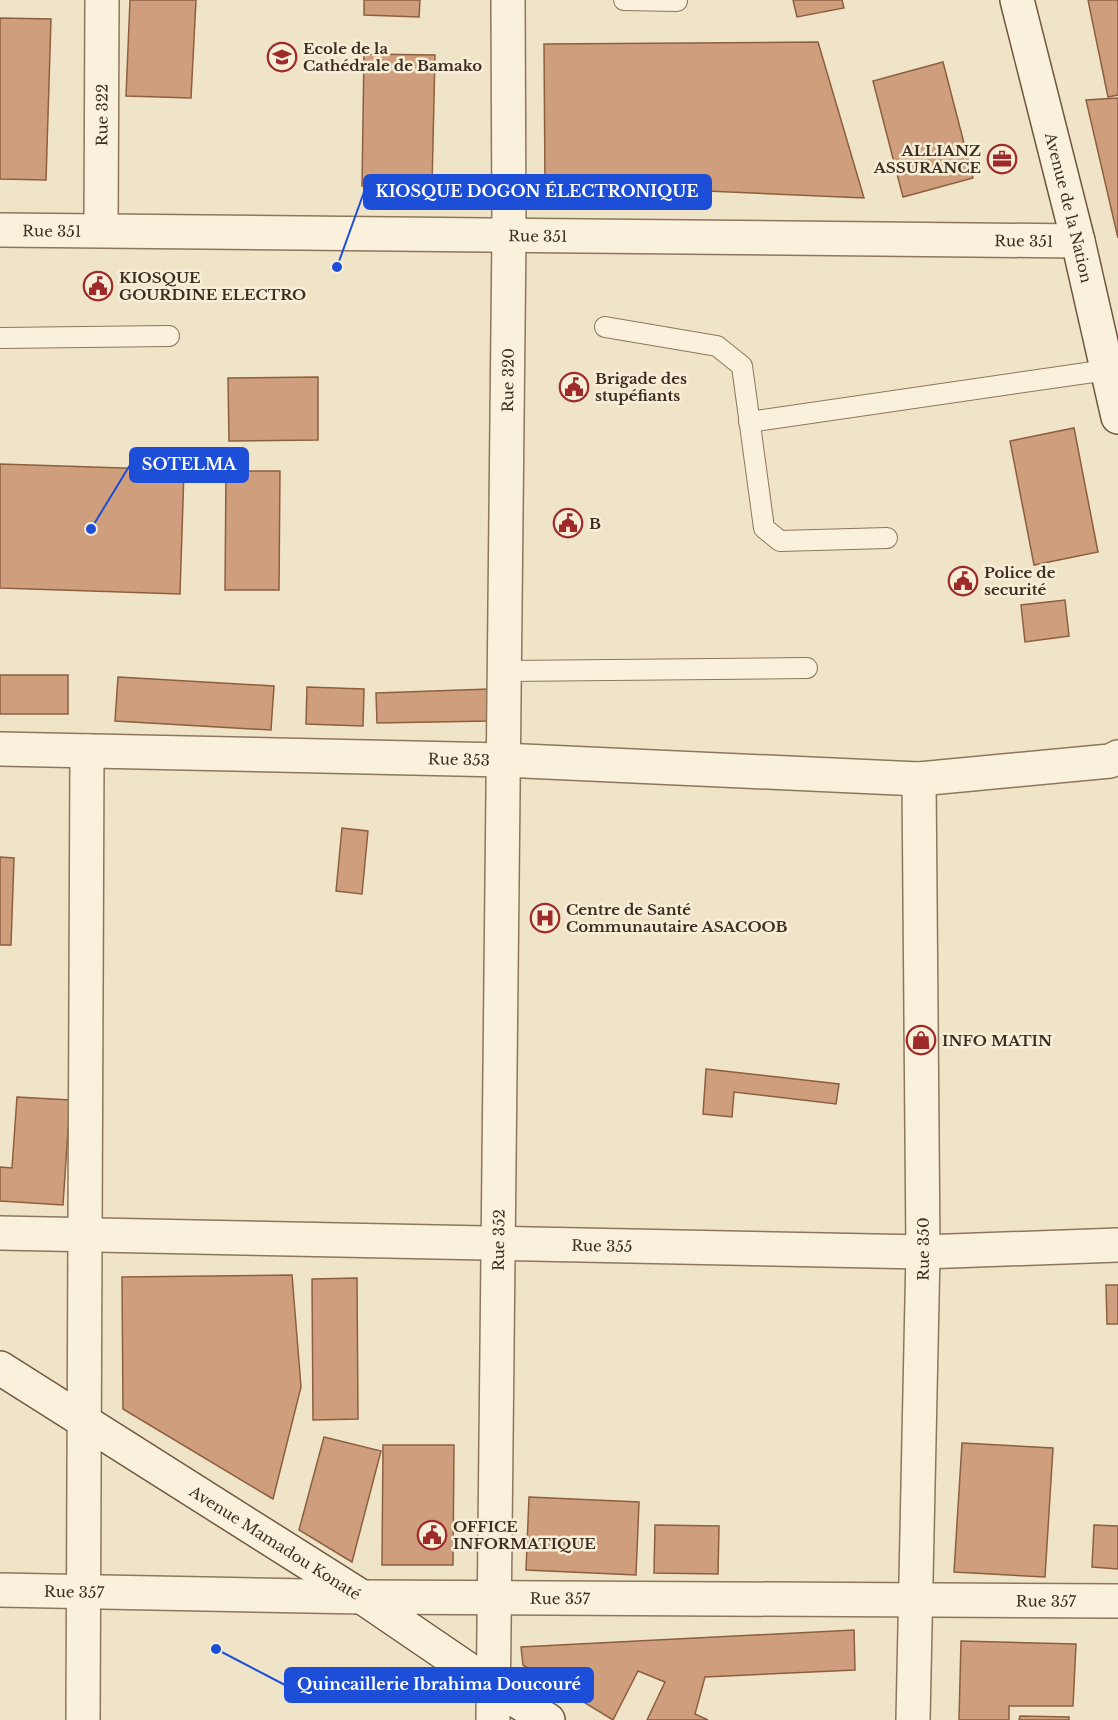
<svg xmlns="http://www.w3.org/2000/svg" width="1118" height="1720" font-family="'Libre Baskerville',serif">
  <rect width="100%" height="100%" fill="#f0e4c8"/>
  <g fill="#cf9f7d" stroke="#8d5f41" stroke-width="1.5">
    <path d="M130,0H196L191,98L126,96Z"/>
    <path d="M364,0H420L419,17L364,15Z"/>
    <path d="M793,0H842L844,8L797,17Z"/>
    <path d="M1088,0H1118V95L1108,97Z"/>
    <path d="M0,18L51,19L46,180L0,179Z"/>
    <path d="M818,42L864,198L545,184L544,44Z"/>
    <path d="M364,54L435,55L432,187L362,186Z"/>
    <path d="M943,62L973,178L903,197L873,81Z"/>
    <path d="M1118,98V238L1086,100Z"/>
    <path d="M318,377V440L229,441L228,378Z"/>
    <path d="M1074,428L1098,552L1034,565L1010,441Z"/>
    <path d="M0,464L184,470L180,594L0,588Z"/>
    <path d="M226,471H280L279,590H225Z"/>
    <path d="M1065,600L1069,636L1025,642L1021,605Z"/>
    <rect x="0" y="675" width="68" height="39"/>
    <path d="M118,677L274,686L271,730L115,721Z"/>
    <path d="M307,687L364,689L363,726L306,724Z"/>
    <path d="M489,689L490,721L377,723L376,693Z"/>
    <path d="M342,828L368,831L362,894L336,891Z"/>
    <path d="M0,857L14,858L11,945H0Z"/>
    <path d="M706,1069L839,1084L836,1104L734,1092L732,1117L703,1114Z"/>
    <path d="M17,1097L70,1100L63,1205L0,1201V1167L12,1168Z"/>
    <path d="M292,1275L301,1387L273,1499L123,1409L122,1277Z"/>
    <path d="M357,1278L358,1419L313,1420L312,1279Z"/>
    <path d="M1106,1285H1118V1324H1107Z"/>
    <path d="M324,1437L381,1451L352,1562L299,1530Z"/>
    <path d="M962,1443L1053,1448L1045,1577L954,1572Z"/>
    <path d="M383,1445H454L453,1565H382Z"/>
    <path d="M529,1497L639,1502L636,1575L526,1570Z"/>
    <path d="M655,1525L719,1526L718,1574L654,1573Z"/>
    <path d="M1094,1525L1118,1526V1569L1092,1567Z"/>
    <path d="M854,1630L855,1670L705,1677L695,1714L708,1720H647L665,1682L638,1671L613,1720L523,1665L521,1647Z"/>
    <path d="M961,1641L1076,1644L1073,1706H1009V1720H959Z"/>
    <path d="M1020,1716L1069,1717V1720H1019Z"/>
  </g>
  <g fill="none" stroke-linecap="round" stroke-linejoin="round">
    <g stroke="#8d765c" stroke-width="22">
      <g id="lane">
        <path d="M624,0L677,1"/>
        <path d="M605,327L717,346L742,366L764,528L780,541L887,538"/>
        <path d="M0,338L169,336"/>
        <path d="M749,422L1107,370"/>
        <path d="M504,671L807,668"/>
      </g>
    </g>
    <g stroke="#8d765c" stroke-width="36">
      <g id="street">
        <path id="s1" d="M101,229L102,0"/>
        <path id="s2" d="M0,230L1078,241"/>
        <path id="s3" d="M0,749L503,760L919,779L1110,761L1118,757"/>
        <path id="s4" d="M0,1233L923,1252L1118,1245"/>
        <path id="s5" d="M0,1590L362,1597L1118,1601"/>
        <path d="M83,1720L87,751"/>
        <path id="s6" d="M493,1720L509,234L508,0"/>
        <path id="s7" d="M913,1720L923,1252L919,779"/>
      </g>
    </g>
    <g stroke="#6f573f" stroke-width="36">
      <g id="secondary">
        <path id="s8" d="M1017,0L1078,241L1118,417"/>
        <path id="s9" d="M0,1368L362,1597L494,1687L548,1720"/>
      </g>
    </g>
    <use href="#lane" stroke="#faf1dc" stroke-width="20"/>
    <use href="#street" stroke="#faf1dc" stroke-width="33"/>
    <use href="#secondary" stroke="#faf1dc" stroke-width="33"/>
  </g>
  <defs>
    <g id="school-ring" transform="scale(1.5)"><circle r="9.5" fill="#f7eed8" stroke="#9e2a2b" stroke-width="1.5"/><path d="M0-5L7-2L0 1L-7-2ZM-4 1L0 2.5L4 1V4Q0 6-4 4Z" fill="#9e2a2b"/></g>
    <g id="office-ring" transform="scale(1.5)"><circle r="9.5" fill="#f7eed8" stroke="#9e2a2b" stroke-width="1.5"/><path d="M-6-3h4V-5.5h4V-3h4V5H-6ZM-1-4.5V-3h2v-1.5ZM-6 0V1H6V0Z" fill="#9e2a2b"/></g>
    <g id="civic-ring" transform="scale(1.5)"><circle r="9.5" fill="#f7eed8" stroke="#9e2a2b" stroke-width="1.5"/><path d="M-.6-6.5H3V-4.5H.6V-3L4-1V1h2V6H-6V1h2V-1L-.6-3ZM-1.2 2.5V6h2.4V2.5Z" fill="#9e2a2b"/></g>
    <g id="hospital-ring" transform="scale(1.5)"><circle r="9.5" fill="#f7eed8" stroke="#9e2a2b" stroke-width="1.5"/><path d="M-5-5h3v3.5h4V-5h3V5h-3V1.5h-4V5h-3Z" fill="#9e2a2b"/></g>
    <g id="shop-ring" transform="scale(1.5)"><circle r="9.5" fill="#f7eed8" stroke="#9e2a2b" stroke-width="1.5"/><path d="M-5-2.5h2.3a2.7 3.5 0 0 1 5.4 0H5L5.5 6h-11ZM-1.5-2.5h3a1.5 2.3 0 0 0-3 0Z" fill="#9e2a2b"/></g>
  </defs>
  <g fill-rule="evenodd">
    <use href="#school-ring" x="282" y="57"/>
    <use href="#office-ring" x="1002" y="159"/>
    <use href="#civic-ring" x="98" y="286"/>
    <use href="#civic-ring" x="574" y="387"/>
    <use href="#civic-ring" x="568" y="523"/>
    <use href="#civic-ring" x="963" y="581"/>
    <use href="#hospital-ring" x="545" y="918"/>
    <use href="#shop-ring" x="921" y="1040"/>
    <use href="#civic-ring" x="432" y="1535"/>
  </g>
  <g text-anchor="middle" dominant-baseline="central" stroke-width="5" stroke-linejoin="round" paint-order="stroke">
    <g font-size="15" font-weight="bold" fill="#3d2e20" stroke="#f7eed8" text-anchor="start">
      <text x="303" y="48">Ecole de la<tspan x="303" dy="17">Cathédrale de Bamako</tspan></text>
      <text x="981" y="150" text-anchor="end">ALLIANZ<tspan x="981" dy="17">ASSURANCE</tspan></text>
      <text x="119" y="277">KIOSQUE<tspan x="119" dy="17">GOURDINE ELECTRO</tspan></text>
      <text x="595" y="378">Brigade des<tspan x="595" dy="17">stupéfiants</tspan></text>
      <text x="589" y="523">B</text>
      <text x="984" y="572">Police de<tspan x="984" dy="17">securité</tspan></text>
      <text x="566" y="909">Centre de Santé<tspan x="566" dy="17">Communautaire ASACOOB</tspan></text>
      <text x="942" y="1040">INFO MATIN</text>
      <text x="453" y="1526">OFFICE<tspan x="453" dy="17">INFORMATIQUE</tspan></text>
    </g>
    <g font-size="15" fill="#3d2e20" stroke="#f7eed8">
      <text stroke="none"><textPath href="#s1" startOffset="114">Rue 322</textPath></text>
      <text stroke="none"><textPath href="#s8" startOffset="214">Avenue de la Nation</textPath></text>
      <text stroke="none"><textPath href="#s2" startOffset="52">Rue 351</textPath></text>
      <text stroke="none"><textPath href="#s2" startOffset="538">Rue 351</textPath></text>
      <text stroke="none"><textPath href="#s2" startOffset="1024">Rue 351</textPath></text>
      <text stroke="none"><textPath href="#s6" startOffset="1340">Rue 320</textPath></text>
      <text stroke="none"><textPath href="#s3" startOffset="459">Rue 353</textPath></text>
      <text stroke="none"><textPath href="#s6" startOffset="480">Rue 352</textPath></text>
      <text stroke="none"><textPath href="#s4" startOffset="602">Rue 355</textPath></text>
      <text stroke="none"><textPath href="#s7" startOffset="471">Rue 350</textPath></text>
      <text stroke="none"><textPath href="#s9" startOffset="326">Avenue Mamadou Konaté</textPath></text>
      <text stroke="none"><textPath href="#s5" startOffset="74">Rue 357</textPath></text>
      <text stroke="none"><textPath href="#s5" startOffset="560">Rue 357</textPath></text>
      <text stroke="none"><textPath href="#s5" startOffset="1046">Rue 357</textPath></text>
    </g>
  </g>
  <path fill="none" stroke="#1d4ed8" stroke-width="2" d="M337 267L364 192M91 529L130 465M216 1649L285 1685"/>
  <g fill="#1d4ed8" stroke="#f7eed8" stroke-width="2">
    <circle cx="337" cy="267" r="6"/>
    <circle cx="91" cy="529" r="6"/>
    <circle cx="216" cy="1649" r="6"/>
  </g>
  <g fill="#1d4ed8" stroke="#1d4ed8" stroke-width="2">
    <rect x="364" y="175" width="347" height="34" rx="6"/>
    <rect x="130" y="448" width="118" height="34" rx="6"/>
    <rect x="285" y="1668" width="308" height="34" rx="6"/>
  </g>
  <g font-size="16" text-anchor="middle" font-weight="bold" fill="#fff">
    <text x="537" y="197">KIOSQUE DOGON ÉLECTRONIQUE</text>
    <text x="189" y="470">SOTELMA</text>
    <text x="439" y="1690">Quincaillerie Ibrahima Doucouré</text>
  </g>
</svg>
